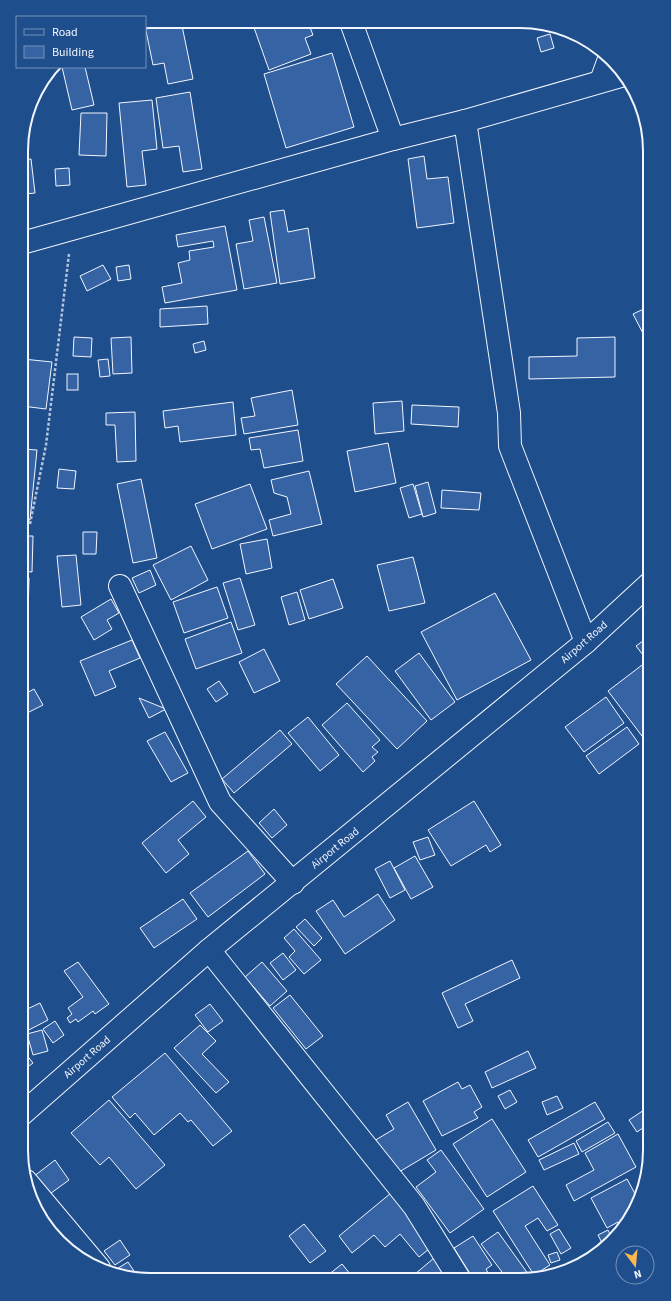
<svg xmlns="http://www.w3.org/2000/svg" width="671" height="1301" font-family="'Source Sans 3',sans-serif">
  <rect width="100%" height="100%" fill="#1f4e8c"/>
  <g fill="#3563a3" stroke="#f2f6ff">
    <path d="M151,21H181L193,79L168,84L164,63L153,65L145,26V22Z"/>
    <path d="M252,22H308L313,35L305,38L311,54L269,70Z"/>
    <path d="M550,34L554,48L541,52L537,38Z"/>
    <path d="M332,53L354,127L286,148L264,74Z"/>
    <path d="M62,67H85L94,105L72,110Z"/>
    <path d="M190,92L202,169L183,172L179,146L163,148L156,98Z"/>
    <path d="M152,100L157,149L142,151L146,185L127,187L119,103Z"/>
    <path d="M81,113H107L106,156L79,155Z"/>
    <path d="M424,156L427,179L448,177L454,223L417,228L408,159Z"/>
    <path d="M31,159L35,193L25,194L22,160Z"/>
    <path d="M69,168L70,185L56,186L55,169Z"/>
    <path d="M284,210L288,232L308,228L315,278L280,284L270,212Z"/>
    <path d="M264,217L277,283L244,289L236,244L253,241L249,220Z"/>
    <path d="M225,226L237,290L165,303L162,287L182,283L178,263L190,260L189,251L214,247L213,241L178,247L176,235Z"/>
    <path d="M103,265L111,279L87,291L80,276Z"/>
    <path d="M129,265L131,279L118,281L116,267Z"/>
    <path d="M207,306L208,324L160,327V309Z"/>
    <path d="M650,306V347L633,314Z"/>
    <path d="M74,337L92,338L91,357L73,356Z"/>
    <path d="M131,337L132,373L113,374L111,338Z"/>
    <path d="M615,337V377L529,379V357L577,356V338Z"/>
    <path d="M204,341L206,350L195,353L193,344Z"/>
    <path d="M23,359L52,362L46,409L22,406Z"/>
    <path d="M108,359L110,376L100,377L98,360Z"/>
    <rect x="67" y="374" width="11" height="16"/>
    <path d="M292,390L298,425L244,434L241,418L255,416L251,398Z"/>
    <path d="M402,401L404,431L375,434L373,403Z"/>
    <path d="M233,402L236,435L180,442L178,426L165,428L163,411Z"/>
    <path d="M412,405L459,407L458,427L411,424Z"/>
    <path d="M135,412L136,461L117,462L115,425H106V413Z"/>
    <path d="M298,430L303,461L264,468L260,449L251,450L249,438Z"/>
    <path d="M388,443L396,483L355,492L347,451Z"/>
    <path d="M22,449L37,450L30,520L22,519Z"/>
    <path d="M59,469L76,471L74,489L57,488Z"/>
    <path d="M309,471L322,524L273,536L269,520L291,514L287,497L274,493L271,480Z"/>
    <path d="M141,479L157,558L133,563L117,484Z"/>
    <path d="M428,482L436,513L423,517L415,486Z"/>
    <path d="M250,484L267,529L212,549L195,504Z"/>
    <path d="M413,484L422,514L409,518L400,488Z"/>
    <path d="M442,490L481,493L479,510L441,508Z"/>
    <path d="M83,532H97L96,554H83Z"/>
    <path d="M22,536H33L32,572L22,571Z"/>
    <path d="M267,539L272,568L246,574L240,544Z"/>
    <path d="M191,546L208,580L171,600L153,565Z"/>
    <path d="M76,555L81,605L62,607L57,556Z"/>
    <path d="M413,557L425,603L389,611L377,565Z"/>
    <path d="M150,570L156,585L139,593L132,578Z"/>
    <path d="M22,578H29L28,614H22Z"/>
    <path d="M240,578L255,625L238,630L223,583Z"/>
    <path d="M333,579L343,608L309,619L300,590Z"/>
    <path d="M217,587L228,618L184,633L173,602Z"/>
    <path d="M297,592L305,620L289,625L281,597Z"/>
    <path d="M495,593L531,660L457,700L421,632Z"/>
    <path d="M111,599L119,613L107,620L112,629L94,640L81,617Z"/>
    <path d="M231,622L242,653L196,669L185,639Z"/>
    <path d="M647,638L650,642V664L636,646Z"/>
    <path d="M132,640L140,658L109,671L116,687L95,696L80,661Z"/>
    <path d="M264,649L280,681L254,693L239,662Z"/>
    <path d="M419,653L455,702L431,720L395,671Z"/>
    <path d="M367,656L427,721L397,749L336,684Z"/>
    <path d="M646,662L650,667V743L648,744L608,691Z"/>
    <path d="M219,681L228,694L216,702L207,689Z"/>
    <path d="M34,689L43,705L21,716V696Z"/>
    <path d="M606,697L624,723L584,752L565,727Z"/>
    <path d="M139,698L166,709L149,718Z"/>
    <path d="M347,703L380,740L372,747L378,752L372,757L375,761L363,772L322,725Z"/>
    <path d="M308,717L339,755L320,771L288,733Z"/>
    <path d="M627,727L639,744L599,774L586,756Z"/>
    <path d="M280,730L292,744L234,793L222,779Z"/>
    <path d="M165,732L188,773L171,782L147,741Z"/>
    <path d="M193,801L206,817L178,840L189,854L166,873L142,843Z"/>
    <path d="M474,801L501,845L490,852L486,845L451,866L428,830Z"/>
    <path d="M21,806L25,818L21,819Z"/>
    <path d="M274,809L287,825L272,838L259,823Z"/>
    <path d="M428,837L435,855L420,860L413,842Z"/>
    <path d="M248,851L265,874L208,917L190,893Z"/>
    <path d="M415,856L433,887L411,899L394,868Z"/>
    <path d="M390,861L405,890L390,898L375,869Z"/>
    <path d="M378,894L395,920L345,954L316,911L333,900L344,917Z"/>
    <path d="M183,899L197,919L154,948L140,928Z"/>
    <path d="M305,919L322,938L314,946L296,927Z"/>
    <path d="M294,929L321,960L304,974L289,957L295,951L284,938Z"/>
    <path d="M283,953L296,970L283,980L270,963Z"/>
    <path d="M512,960L520,978L465,1004L473,1021L458,1028L442,993Z"/>
    <path d="M78,962L109,1004L95,1014L93,1011L78,1022L76,1019L70,1023L67,1018L72,1014L68,1008L83,997L64,971Z"/>
    <path d="M262,962L287,991L270,1006L245,977Z"/>
    <path d="M290,995L323,1036L306,1049L273,1008Z"/>
    <path d="M40,1003L48,1020L23,1033L21,1029V1012Z"/>
    <path d="M210,1004L223,1021L208,1032L195,1015Z"/>
    <path d="M55,1021L64,1035L53,1043L43,1029Z"/>
    <path d="M200,1025L216,1041L202,1054L229,1082L216,1093L174,1048Z"/>
    <path d="M42,1030L48,1051L33,1055L27,1034Z"/>
    <path d="M22,1049L33,1063L21,1072V1050Z"/>
    <path d="M528,1051L536,1068L492,1088L485,1072Z"/>
    <path d="M165,1053L232,1131L213,1146L191,1120L188,1122L180,1113L154,1135L135,1113L130,1118L112,1097Z"/>
    <path d="M458,1082L462,1089L470,1085L482,1107L474,1112L478,1118L442,1136L423,1101Z"/>
    <path d="M510,1090L517,1102L505,1109L498,1096Z"/>
    <path d="M557,1096L563,1108L547,1115L542,1102Z"/>
    <path d="M109,1100L165,1165L136,1189L109,1157L100,1165L71,1133Z"/>
    <path d="M408,1102L436,1150L394,1175L374,1141L394,1129L386,1115Z"/>
    <path d="M595,1102L605,1119L538,1157L528,1140Z"/>
    <path d="M650,1106V1123L637,1132L629,1120Z"/>
    <path d="M492,1119L526,1172L487,1197L453,1144Z"/>
    <path d="M608,1122L615,1133L582,1152L576,1141Z"/>
    <path d="M618,1134L636,1167L574,1201L566,1185L594,1170L585,1153Z"/>
    <path d="M574,1143L579,1154L544,1170L539,1160Z"/>
    <path d="M441,1150L484,1209L450,1233L416,1187L436,1172L427,1160Z"/>
    <path d="M55,1160L69,1180L47,1196L33,1177Z"/>
    <path d="M627,1179L639,1201L625,1226L621,1228L618,1222L607,1228L591,1198Z"/>
    <path d="M533,1186L558,1225L547,1231L538,1218L525,1226L550,1265L534,1275L493,1211Z"/>
    <path d="M391,1193L434,1245L419,1257L400,1234L385,1247L374,1235L352,1253L339,1236Z"/>
    <path d="M304,1224L326,1251L310,1263L289,1236Z"/>
    <path d="M559,1229L571,1248L561,1254L550,1234Z"/>
    <path d="M608,1230L612,1238L602,1243L598,1235Z"/>
    <path d="M498,1232L531,1278L490,1280L502,1272L481,1244Z"/>
    <path d="M473,1236L492,1265L486,1269L490,1277L486,1280H474L454,1248Z"/>
    <path d="M120,1240L130,1255L115,1265L104,1251Z"/>
    <path d="M557,1252L560,1260L551,1263L548,1255Z"/>
    <path d="M434,1258L444,1270L436,1277L439,1280H408Z"/>
    <path d="M128,1262L134,1271L126,1276L118,1274L115,1270Z"/>
    <path d="M342,1264L355,1280L323,1279Z"/>
  </g>
  <g fill="none" stroke-linecap="round" stroke-linejoin="round">
    <g stroke="#f2f6ff" stroke-width="24">
      <g id="minor">
        <path d="M351,22L393,139"/>
        <path d="M601,81L609,59"/>
        <path d="M465,121L509,413L510,446L586,642"/>
        <path d="M22,243L393,139L465,121L621,76"/>
        <path d="M120,586L220,802L293,883"/>
        <path d="M209,950L414,1206L460,1280"/>
        <path d="M21,1115L209,950L586,642L650,583"/>
        <path d="M26,1181L99,1268"/>
      </g>
    </g>
    <path stroke="#b3c4dc" stroke-width="2.5" stroke-dasharray="3 2" stroke-linecap="butt" d="M22,530L30,524L46,445L69,254"/>
    <use href="#minor" stroke="#1f4e8c" stroke-width="22"/>
  </g>
  <g text-anchor="middle" dominant-baseline="central" stroke-width="3" stroke-linejoin="round" paint-order="stroke">
    <g font-size="11" fill="#f2f6ff" stroke="#1f4e8c">
      <text transform="translate(584 642) rotate(-41)">Airport Road</text>
      <text transform="translate(335 848) rotate(-39)">Airport Road</text>
      <text transform="translate(87 1057) rotate(-41)">Airport Road</text>
    </g>
  </g>
  <path d="M0 0H671V1301H0ZM151 28H520A123 123 0 0 1 643 151V1150A123 123 0 0 1 520 1273H151A123 123 0 0 1 28 1150V151A123 123 0 0 1 151 28Z" fill="#1f4e8c" fill-rule="evenodd"/>
  <path fill="none" stroke="#f2f6ff" stroke-width="2" d="M151 28H520A123 123 0 0 1 643 151V1150A123 123 0 0 1 520 1273H151A123 123 0 0 1 28 1150V151A123 123 0 0 1 151 28Z"/>
  <rect x="16" y="16" width="130" height="52" fill="#1f4e8c" stroke="#7391ba"/>
  <rect x="24" y="29" width="20" height="6" fill="#1f4e8c" stroke="#7391ba"/>
  <text x="52" y="36" font-size="12" fill="#f2f6ff">Road</text>
  <rect x="24" y="46" width="20" height="12" fill="#3563a3" stroke="#7391ba"/>
  <text x="52" y="56" font-size="12" fill="#f2f6ff">Building</text>
  <g transform="translate(635 1265) rotate(164)"><circle r="19" fill="#1f4e8c" stroke="#7391ba"/>
  <path d="M0-3L7 15L0 10L-7 15Z" fill="#ffb74d"/>
  <text y="-6" font-size="11" font-weight="bold" text-anchor="middle" fill="#f2f6ff">N</text>
  </g>
</svg>
